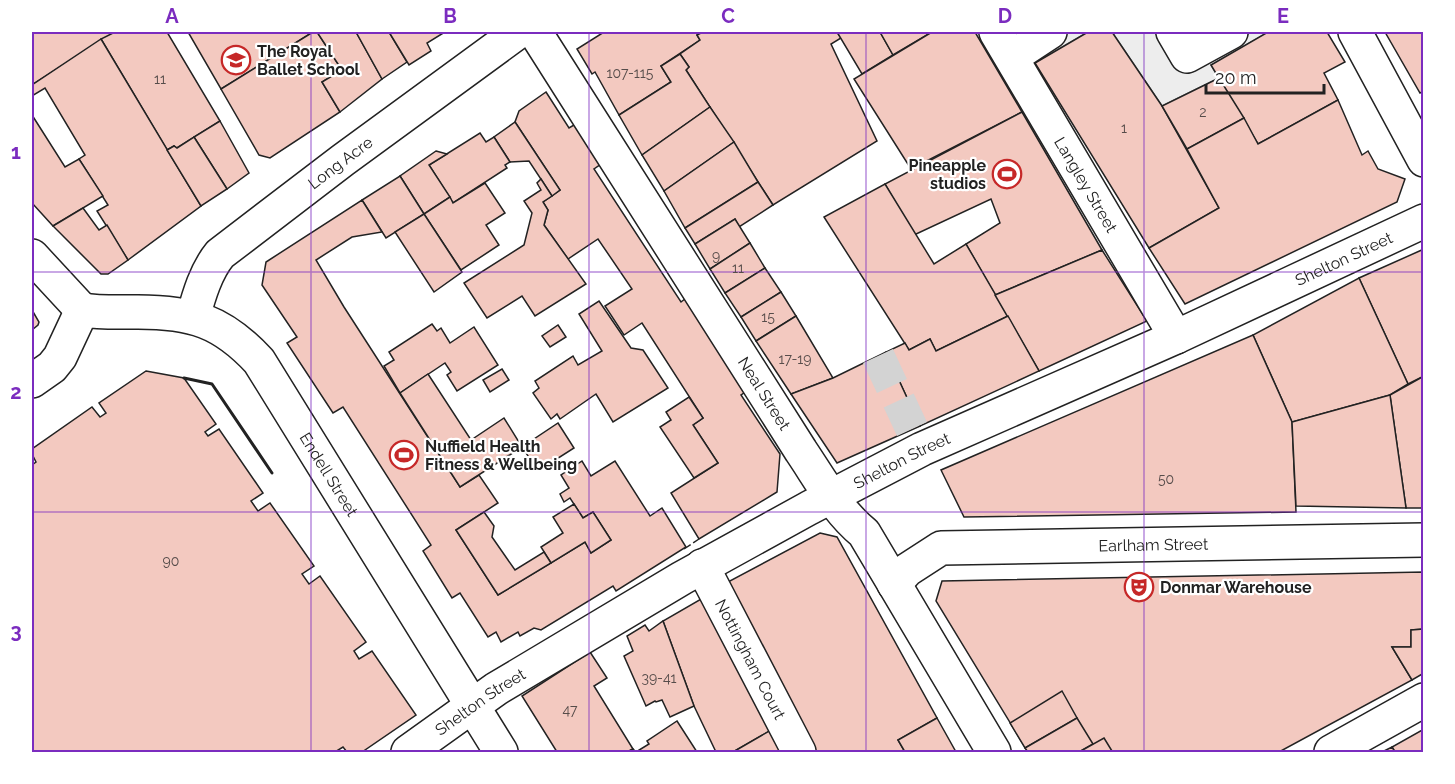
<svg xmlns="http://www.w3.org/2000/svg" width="1455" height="784" font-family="Raleway,sans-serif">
  <rect width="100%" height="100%" fill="#fff"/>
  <g fill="#ededed" stroke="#6f6f6f" stroke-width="1.5">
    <path d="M1016,32H1088L1035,63Z"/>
    <path d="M1112,32H1269L1211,65L1219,78L1162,106Z"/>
  </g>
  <g fill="#f3c9c0" stroke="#222" stroke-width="1.5">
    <path d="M32,32H115L32,85Z"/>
    <path d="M115,32H167L220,121L177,148L174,146L167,150L101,39Z"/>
    <path d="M188,32H313L221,89Z"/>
    <path d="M313,32H317L342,70L322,82L340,112L270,158L259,155L221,89Z"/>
    <path d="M317,32H356L382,79L340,112L322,82L342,70Z"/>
    <path d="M356,32H389L407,62L382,79Z"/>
    <path d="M389,32H445L427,43L431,51L409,65Z"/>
    <path d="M604,32H703L697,35L700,40L661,66L671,82L619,115L595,72L592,74L577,49Z"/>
    <path d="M703,32H837L841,38L831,44L877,141L773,205L686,70L689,67L680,54L700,40L697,35Z"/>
    <path d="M837,32H880L893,55L862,74Z"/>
    <path d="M880,32H932L893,55Z"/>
    <path d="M932,32H975L1022,112L911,169L854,79Z"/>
    <path d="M1088,32H1112L1162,106L1219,208L1149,248L1035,63Z"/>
    <path d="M1268,32H1327L1345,62L1324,73L1338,100L1258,144L1211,65Z"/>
    <path d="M1385,32H1424V91L1420,93Z"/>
    <path d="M101,39L201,206L128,260L97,211L108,205L79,159L85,155L45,88L32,96V85Z"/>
    <path d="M680,54L689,67L686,70L710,107L642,155L619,115L671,82L661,66Z"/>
    <path d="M1219,78L1244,118L1187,149L1162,106Z"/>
    <path d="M546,92L569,128L579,122L604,162L594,169L681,302L690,295L750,389L741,395L780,454L777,492L699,539L671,493L718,463L693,425L703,418L642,323L624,335L605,306L632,289L598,239L568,259L544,225L548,210L543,202L560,190L515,122L519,111Z"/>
    <path d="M1338,100L1362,155L1368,151L1378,169L1405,179L1397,202L1185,304L1149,248L1219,208L1187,149L1244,118L1258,144Z"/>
    <path d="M710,107L734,142L664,191L642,155Z"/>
    <path d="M1022,112L1102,250L995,295L966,244L1000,223L991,199L914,235L885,184Z"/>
    <path d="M32,115L65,167L79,159L103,196L53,226L32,203Z"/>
    <path d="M220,121L249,173L227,189L194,137Z"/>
    <path d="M515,122L560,190L552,196L529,161L510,162L494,137Z"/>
    <path d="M480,133L486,142L494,137L510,162L505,165L507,168L453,203L429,165Z"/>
    <path d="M194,137L227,189L201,206L167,150L174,146L177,148Z"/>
    <path d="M734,142L758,182L685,228L664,191Z"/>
    <path d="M436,151L447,154L429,165L450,197L424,214L400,176Z"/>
    <path d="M400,176L424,214L386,238L362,200Z"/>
    <path d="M541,179L552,196L543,202L548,210L544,225L586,284L535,316L522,296L487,318L464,283L524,245L532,213L524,201L541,190L537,183Z"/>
    <path d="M758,182L773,205L739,227L735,219L695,244L685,228Z"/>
    <path d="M485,183L505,213L486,225L499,245L461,270L424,214L450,197L453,203Z"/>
    <path d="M885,184L934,264L966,244L1008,316L936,351L930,339L909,350L824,217Z"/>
    <path d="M362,200L382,232L352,237L316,260L344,307L460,487L479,475L498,503L456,530L498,595L585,542L591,553L611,540L593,512L583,518L570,498L564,502L560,494L569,488L561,475L582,461L591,476L615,461L650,516L662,508L686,547L616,591L613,586L541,630L534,628L520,636L518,632L501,642L496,632L488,637L460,593L452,598L423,551L431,545L343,407L333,413L287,343L297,337L262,285L266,262Z"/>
    <path d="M83,208L99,230L107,225L128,260L108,274H101L53,226Z"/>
    <path d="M424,214L462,272L434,292L395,232Z"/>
    <path d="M735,219L750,243L710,269L695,244Z"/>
    <path d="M750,243L765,268L725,293L710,269Z"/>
    <path d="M1424,249V376L1408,384L1359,278Z"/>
    <path d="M1102,250L1147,321L1039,371L995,295Z"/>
    <path d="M765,268L781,292L741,317L725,293Z"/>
    <path d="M1359,278L1408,384L1390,395L1292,422L1253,335Z"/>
    <path d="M781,292L796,316L756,341L741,317Z"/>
    <path d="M599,301L631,348L643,350L668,388L613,422L596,394L560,419L557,414L551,419L533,393L539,388L535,381L573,356L578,365L602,351L579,314Z"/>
    <path d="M32,310L39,322L38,325L32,330Z"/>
    <path d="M796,316L833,378L791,394L756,341Z"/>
    <path d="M1008,316L1039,371L920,426L886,352L905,343L909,350L930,339L936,351Z"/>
    <path d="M432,324L437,331L441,328L450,343L474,327L498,365L457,391L447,375L451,372L445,363L400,393L384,366L394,360L389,352Z"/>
    <path d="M558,325L566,337L550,347L542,336Z"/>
    <path d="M1253,335L1292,422L1296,512L964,517L941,470Z"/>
    <path d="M886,352L920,426L837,463L791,394L833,378Z"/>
    <path d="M502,369L509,380L490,392L483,380Z"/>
    <path d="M146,371L184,378L216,424L205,432L208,436L219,429L263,493L251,501L258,511L270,503L314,566L302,574L309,584L320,576L366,642L354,651L359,659L372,651L416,715L362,752H347L343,747L335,752H32V465L36,462L32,454V449L92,407L100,417L106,413L99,403Z"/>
    <path d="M428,374L471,440L504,418L522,447L460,487L400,393Z"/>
    <path d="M1424,376V508H1406L1390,395Z"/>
    <path d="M1390,395L1406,508L1296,506L1292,422Z"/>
    <path d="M689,397L703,418L693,425L718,463L694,478L660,427L671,420L666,412Z"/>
    <path d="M558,423L574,448L538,471L522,447Z"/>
    <path d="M574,504L583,518L593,512L611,540L591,553L585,542L551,563L541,547L563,533L553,517Z"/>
    <path d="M484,512L494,526L492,537L515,570L544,552L551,563L498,595L456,530Z"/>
    <path d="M820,533L837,537L937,718L898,740L905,752H812L726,583Z"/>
    <path d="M1424,572V629L1411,630V647H1392L1412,680L1279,752H1028L936,601L942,581Z"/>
    <path d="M708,595L778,726L733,752H716L694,706L663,621Z"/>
    <path d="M663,621L694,706L670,717L662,700L656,702L655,701L646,706L624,656L633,651L627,636L645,625L649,631Z"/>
    <path d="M1424,629V673L1412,680L1392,647H1411V630Z"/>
    <path d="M590,652L607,678L594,686L633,749L627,752H557L522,696Z"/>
    <path d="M1062,691L1077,718L1025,748L1010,723Z"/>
    <path d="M937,718L956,752H905L898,740Z"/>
    <path d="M1077,718L1093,744L1079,752H1028L1025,748Z"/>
    <path d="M677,721L697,752H627L633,749L636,752L649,744L647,741Z"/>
    <path d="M778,726L791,752H733Z"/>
    <path d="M1424,729V752H1395L1392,747Z"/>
    <path d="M1104,738L1112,751L1110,752H1079Z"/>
    <path d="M1392,747L1395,752H1382Z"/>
  </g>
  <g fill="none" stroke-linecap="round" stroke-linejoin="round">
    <path stroke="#d3d3d3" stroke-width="33" stroke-dasharray="33 16" stroke-linecap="butt" d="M878,356L912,429"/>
    <g stroke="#222" stroke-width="36">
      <g id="minor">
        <path id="s1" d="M535,32L801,451C820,479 837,511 864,533L994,752"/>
        <path id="s2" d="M996,32L1176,337"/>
        <path d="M1173,32L1187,56L1231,32"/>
        <path d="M1355,32L1424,160"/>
        <path d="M1012,57L1050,32"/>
        <path d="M32,256L82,310"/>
        <path id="s3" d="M702,566L799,752"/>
        <path id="s4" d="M894,584L907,570L941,548L1424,540"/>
        <path id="s5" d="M408,752L496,689L682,578L809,508L922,449L1176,337L1424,221"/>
        <path d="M1331,752L1424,700"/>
      </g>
    </g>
    <g stroke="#222" stroke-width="36">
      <g id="major">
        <path id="s6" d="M193,317C199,295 206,271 220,254L343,160L518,32"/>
        <path id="s7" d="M32,381L52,367L60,357L82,310C101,313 119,312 138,312C192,312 222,321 259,361L501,752"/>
      </g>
    </g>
    <use href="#minor" stroke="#fff" stroke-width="33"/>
    <use href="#major" stroke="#fff" stroke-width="33"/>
    <path stroke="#222" stroke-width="1.5" stroke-dasharray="8 3" stroke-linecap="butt" d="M684,549L699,539"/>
    <path stroke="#222" stroke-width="3" d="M184,378L212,384L272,473"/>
  </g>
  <path fill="none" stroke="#7b2cbf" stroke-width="1.5" stroke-opacity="0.55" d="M311,32V752M589,32V752M866,32V752M1144,32V752M32,272H1424M32,512H1424"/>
  <defs>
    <g id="school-ring" transform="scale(1.5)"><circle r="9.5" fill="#fff" stroke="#c62828" stroke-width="1.5"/><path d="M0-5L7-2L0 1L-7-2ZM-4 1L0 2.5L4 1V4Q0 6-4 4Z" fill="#c62828"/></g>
    <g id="stadium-ring" transform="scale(1.5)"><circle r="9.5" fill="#fff" stroke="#c62828" stroke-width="1.5"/><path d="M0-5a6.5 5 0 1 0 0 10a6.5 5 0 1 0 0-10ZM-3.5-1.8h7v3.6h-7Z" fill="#c62828"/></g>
    <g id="theatre-ring" transform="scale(1.5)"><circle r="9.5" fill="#fff" stroke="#c62828" stroke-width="1.5"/><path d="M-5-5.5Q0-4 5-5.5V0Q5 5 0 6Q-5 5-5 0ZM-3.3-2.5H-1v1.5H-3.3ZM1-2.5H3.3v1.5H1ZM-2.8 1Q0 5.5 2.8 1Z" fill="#c62828"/></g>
  </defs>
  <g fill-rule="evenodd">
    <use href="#school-ring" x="236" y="60"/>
    <use href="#stadium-ring" x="1007" y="174"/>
    <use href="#stadium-ring" x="404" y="455"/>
    <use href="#theatre-ring" x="1139" y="587"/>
  </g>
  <g text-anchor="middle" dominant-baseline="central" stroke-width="4.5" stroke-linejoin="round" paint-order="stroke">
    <g font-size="14" fill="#564c4a">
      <text x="630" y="73">107-115</text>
      <text x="160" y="79">11</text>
      <text x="1203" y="112">2</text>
      <text x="1124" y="128">1</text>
      <text x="716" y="256">9</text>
      <text x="738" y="268">11</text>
      <text x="768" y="317">15</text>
      <text x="795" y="359">17-19</text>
      <text x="1166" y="479">50</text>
      <text x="171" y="561">90</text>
      <text x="659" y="678">39-41</text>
      <text x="570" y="710">47</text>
    </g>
    <g font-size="16" font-weight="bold" fill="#222" stroke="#fff" text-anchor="start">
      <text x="257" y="51">The Royal<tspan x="257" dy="18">Ballet School</tspan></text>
      <text x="986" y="165" text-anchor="end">Pineapple<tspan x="986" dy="18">studios</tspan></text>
      <text x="425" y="446">Nuffield Health<tspan x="425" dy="18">Fitness &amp; Wellbeing</tspan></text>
      <text x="1160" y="587">Donmar Warehouse</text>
    </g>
    <g font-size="16" fill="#222" stroke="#fff">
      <text stroke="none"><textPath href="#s6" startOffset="220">Long Acre</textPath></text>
      <text stroke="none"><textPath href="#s2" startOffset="177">Langley Street</textPath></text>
      <text stroke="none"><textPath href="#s5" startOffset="1060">Shelton Street</textPath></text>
      <text stroke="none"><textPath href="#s1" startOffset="428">Neal Street</textPath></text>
      <text stroke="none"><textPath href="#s5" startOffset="574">Shelton Street</textPath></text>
      <text stroke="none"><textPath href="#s7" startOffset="414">Endell Street</textPath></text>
      <text stroke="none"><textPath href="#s4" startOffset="272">Earlham Street</textPath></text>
      <text stroke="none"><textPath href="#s3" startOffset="105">Nottingham Court</textPath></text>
      <text stroke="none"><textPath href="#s5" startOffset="88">Shelton Street</textPath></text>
    </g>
  </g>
  <rect width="1455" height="784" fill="none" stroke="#ffffff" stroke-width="66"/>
  <path d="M1206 84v9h118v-9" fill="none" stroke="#222222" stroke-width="3"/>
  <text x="1215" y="84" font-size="18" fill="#222222" stroke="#ffffff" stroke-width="4.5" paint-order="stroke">20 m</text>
  <rect x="33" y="33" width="1389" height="718" fill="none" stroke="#7b2cbf" stroke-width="2"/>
  <g font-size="20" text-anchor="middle" font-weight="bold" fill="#7b2cbf">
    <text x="172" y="23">A</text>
    <text x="450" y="23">B</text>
    <text x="728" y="23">C</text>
    <text x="1005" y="23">D</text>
    <text x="1283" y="23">E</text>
    <text x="16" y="159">1</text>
    <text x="16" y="399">2</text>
    <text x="16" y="638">3</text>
  </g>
</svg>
